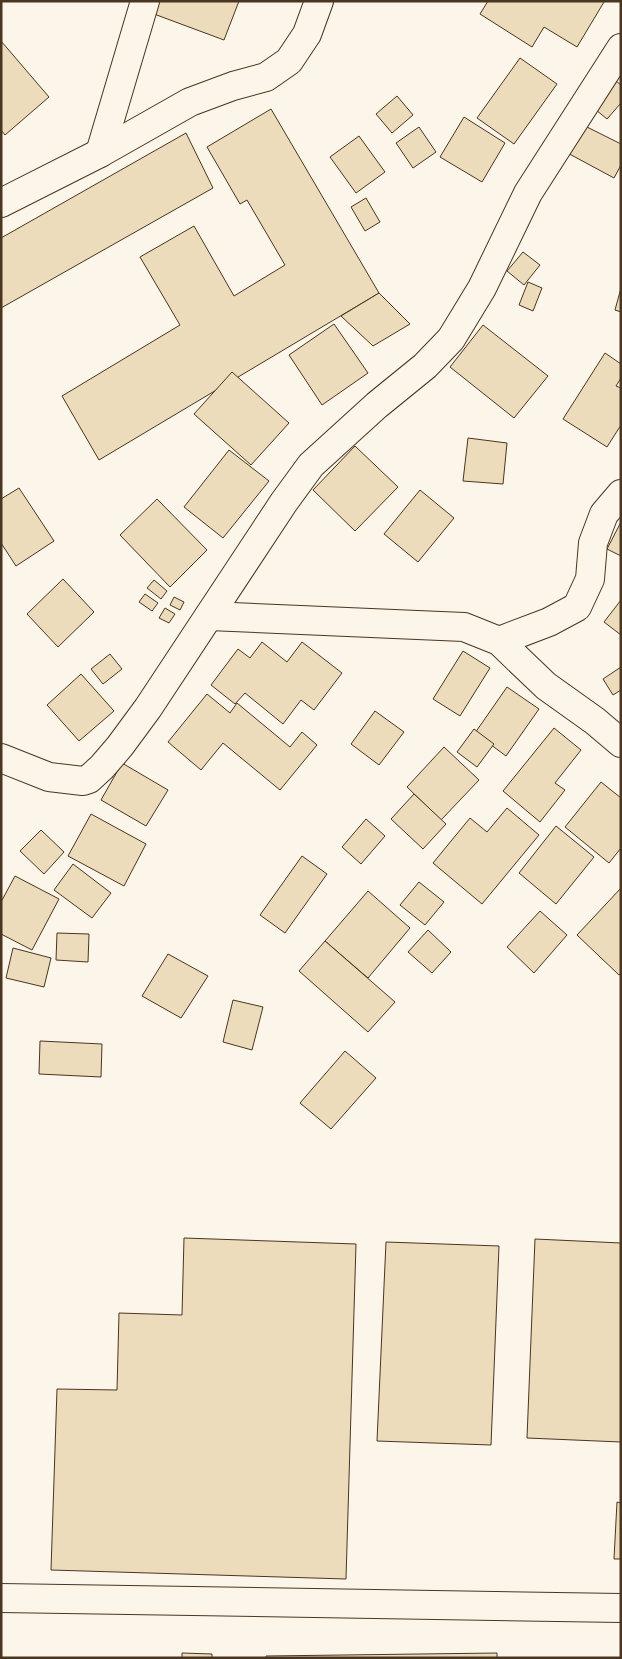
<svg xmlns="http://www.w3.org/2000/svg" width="622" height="1659" font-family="Ubuntu,sans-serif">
  <rect width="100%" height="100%" fill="#fbf6e9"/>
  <g fill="#ecdcbc" stroke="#4a3520">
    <path d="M159,1H239L224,40L154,14Z"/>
    <path d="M488,1H603L604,2L577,47L544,27L532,47L480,14Z"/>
    <path d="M1,41L49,97L5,135L1,130Z"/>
    <path d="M520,58L557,84L514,144L477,118Z"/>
    <path d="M612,78L621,85V103L607,119L590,105Z"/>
    <path d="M397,96L413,115L392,133L376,114Z"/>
    <path d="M271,109L379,293L99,460L62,396L180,325L140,257L194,226L234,296L285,265L247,200L240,204L207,147Z"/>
    <path d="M464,117L505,143L482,182L440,157Z"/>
    <path d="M577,122L621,144V165L614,178L562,150Z"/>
    <path d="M419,127L436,152L413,168L396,143Z"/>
    <path d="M186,133L213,188L1,308V238Z"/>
    <path d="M359,136L385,172L356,193L330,157Z"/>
    <path d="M366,198L380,222L365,231L351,207Z"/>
    <path d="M523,252L540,265L524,285L507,271Z"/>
    <path d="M528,282L542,288L533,311L519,305Z"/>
    <path d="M621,288V312L615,310Z"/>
    <path d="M379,293L410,324L373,346L341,316Z"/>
    <path d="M334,324L368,373L322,405L289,355Z"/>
    <path d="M483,325L548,376L514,418L450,367Z"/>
    <path d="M605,353L621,364V378L616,386L621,388V425L607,447L563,419Z"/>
    <path d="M232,372L289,423L251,465L194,414Z"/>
    <path d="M468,438L507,443L503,484L463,481Z"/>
    <path d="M355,446L398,487L355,531L313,490Z"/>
    <path d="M229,450L269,481L223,538L184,507Z"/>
    <path d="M19,488L54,541L16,566L1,543V499Z"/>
    <path d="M420,490L454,518L418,562L384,534Z"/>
    <path d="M157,499L207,550L170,587L120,535Z"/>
    <path d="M621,522V556L607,549Z"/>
    <path d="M63,579L94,612L58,647L27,614Z"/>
    <path d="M154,580L167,591L161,599L147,588Z"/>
    <path d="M145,594L158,603L152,611L139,602Z"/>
    <path d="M174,597L184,602L180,610L170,605Z"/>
    <path d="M621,600V635L604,622Z"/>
    <path d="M165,608L175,614L169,623L159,618Z"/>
    <path d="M262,642L287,662L302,642L342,673L314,710L301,700L283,724L245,693L235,704L211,685L238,649L250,658Z"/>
    <path d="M463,651L490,668L460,716L433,699Z"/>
    <path d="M110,654L122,669L103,684L91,669Z"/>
    <path d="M621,667V690L613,695L603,679Z"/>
    <path d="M81,674L114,711L79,741L47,705Z"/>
    <path d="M507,687L539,709L506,756L475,733Z"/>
    <path d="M207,694L230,713L237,703L290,747L302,732L317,745L280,790L223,743L201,770L168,742Z"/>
    <path d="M375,711L404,732L379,765L351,744Z"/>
    <path d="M554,728L581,750L555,783L565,790L540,822L503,791Z"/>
    <path d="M474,729L494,744L477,767L457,752Z"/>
    <path d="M444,747L479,780L441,820L407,787Z"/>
    <path d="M122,763L168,790L146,826L101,800Z"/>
    <path d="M601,782L621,798V848L609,863L565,827Z"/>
    <path d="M414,794L446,824L423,849L391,819Z"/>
    <path d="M507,808L539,835L482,904L433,863L470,818L487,832Z"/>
    <path d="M91,814L146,844L124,886L68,856Z"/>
    <path d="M366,819L385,836L361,864L342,847Z"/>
    <path d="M556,826L594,857L556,904L519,873Z"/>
    <path d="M41,830L64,852L44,874L20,851Z"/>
    <path d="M302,856L327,874L285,933L260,915Z"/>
    <path d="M73,864L111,893L92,918L54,890Z"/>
    <path d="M15,876L59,899L32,950L1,934V902Z"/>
    <path d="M419,882L444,902L425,925L400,905Z"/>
    <path d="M621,888V973L619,975L577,935Z"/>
    <path d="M368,891L410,928L368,978L325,941Z"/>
    <path d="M540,911L567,935L534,973L507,947Z"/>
    <path d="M428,930L451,952L432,973L408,952Z"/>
    <path d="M57,933L89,934L88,962L56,960Z"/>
    <path d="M325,941L395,1002L368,1032L299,971Z"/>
    <path d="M13,948L51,958L44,987L6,978Z"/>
    <path d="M168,954L208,976L181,1018L142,996Z"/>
    <path d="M233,1000L263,1007L252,1050L223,1042Z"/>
    <path d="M40,1041L102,1044L101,1077L39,1074Z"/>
    <path d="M345,1051L376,1078L331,1129L300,1103Z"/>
    <path d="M184,1238L356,1244L346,1579L51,1570L57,1389L117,1390L119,1313L182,1315Z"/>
    <path d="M535,1239L621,1243V1442L527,1438Z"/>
    <path d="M386,1242L499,1246L491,1445L377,1441Z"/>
    <path d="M617,1502L621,1503V1559H614Z"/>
    <path d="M182,1653L212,1654V1658H182Z"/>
    <path d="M497,1653V1658H266V1656Z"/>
  </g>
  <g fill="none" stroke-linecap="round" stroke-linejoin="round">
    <g stroke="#4a3520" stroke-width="30">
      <g id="minor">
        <path d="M100,153L145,1"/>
        <path d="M1,203L100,153L190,102L233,86L266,77L289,61L307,34L319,1"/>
        <path d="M209,616L464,627L499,641L546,686L595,721L621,743"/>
        <path d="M499,641L549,622L577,607L590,579L593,543L604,514L621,494"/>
        <path d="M1,758L49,777L83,781L89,779L102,767L120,746L148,708L284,502L311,465L377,405L425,366L451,339L482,288L528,193L621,48"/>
        <path d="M1,1598L621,1608"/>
      </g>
    </g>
    <use href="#minor" stroke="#fbf6e9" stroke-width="28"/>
  </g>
  <rect width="622" height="1659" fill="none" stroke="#4a3520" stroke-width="5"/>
</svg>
